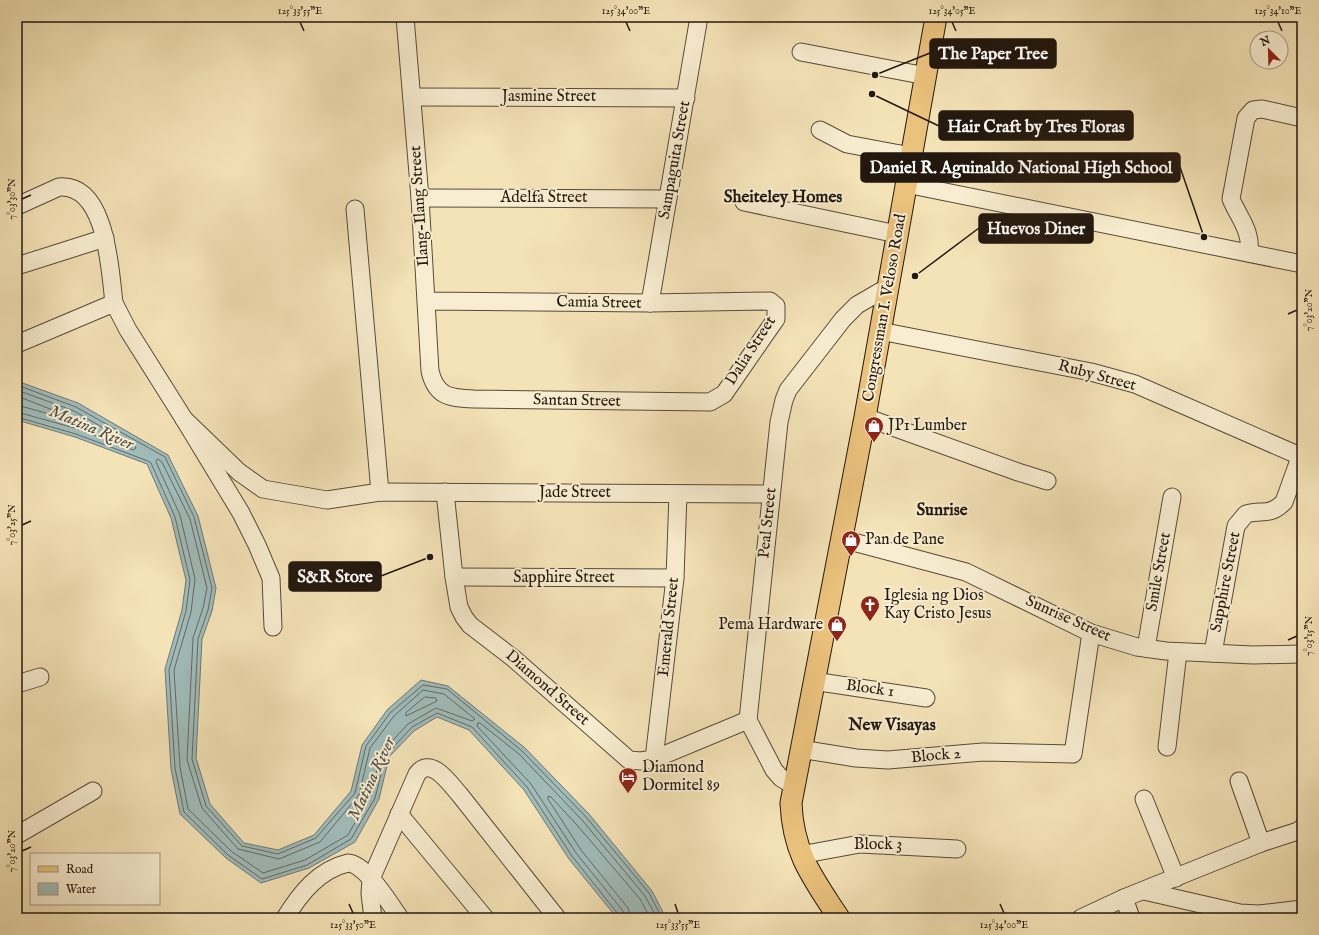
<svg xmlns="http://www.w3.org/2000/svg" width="1319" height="935" font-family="'IM FELL English',serif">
  <rect width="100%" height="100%" fill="#f4e3b7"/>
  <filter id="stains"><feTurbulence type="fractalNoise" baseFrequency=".005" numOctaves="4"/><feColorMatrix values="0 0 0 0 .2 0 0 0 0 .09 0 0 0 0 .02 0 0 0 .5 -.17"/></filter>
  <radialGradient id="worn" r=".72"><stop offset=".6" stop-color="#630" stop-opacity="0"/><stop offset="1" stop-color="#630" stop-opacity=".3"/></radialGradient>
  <path fill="#a0bbb9" stroke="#6e7a75" d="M17,381L78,403L168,455L198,516L216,588L212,611L202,639L196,758L210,804L244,843L278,850L314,835L351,791L362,745L387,710L421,680L448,686L525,748L589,814L652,891L666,918H617L569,859L524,790L469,730L437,717L414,731L389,757L379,799L355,842L309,868L261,883L226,858L180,814L171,769L165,669L182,610L186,580L171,518L147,464L75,437L17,420Z"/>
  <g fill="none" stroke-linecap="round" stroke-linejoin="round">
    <g stroke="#626a64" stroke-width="1">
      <path d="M17,385L76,407L165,457L194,517L212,588L208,610L198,639L192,759L206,806L242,846L278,854L316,838L355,793L366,746L390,713L423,685L447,689L522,751L586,817L649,893L662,918"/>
      <path d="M17,390L74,411L135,446L136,448L133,450L78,429L17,412"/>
      <path d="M17,396L68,416L70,418L67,419L17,405"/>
      <path d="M17,417L76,434L148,461L151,463L175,517L190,580L186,611L169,670L175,768L184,812L228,855L262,879L307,865L351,839L375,798L386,755L412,727L437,713L472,727L527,787L572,856L618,914L620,918"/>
      <path d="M158,459L162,462L190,519L207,588L203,608L193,638L187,760L202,808L238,849L279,859L320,842L359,795L370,748L394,716L423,690L444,694L475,719L472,721L436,708L408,724L382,752L370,796L348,835L305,860L263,873L231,851L188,809L180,767L174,670L191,612L195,579L180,515L156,462Z"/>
      <path d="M425,697L436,698L437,701L406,716V713Z"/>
      <path d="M625,918L623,911L576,853L531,784L477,726L478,723H480L519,754L582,820L645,896L657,918"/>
      <path d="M631,918L628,908L581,850L548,799V796L551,797L577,825L640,899L650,918"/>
    </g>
    <g stroke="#574b38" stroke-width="19">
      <g id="minor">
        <path d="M405,17L420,198L430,371C436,397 450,398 474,399L710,402L724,394L771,326L776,319V306L770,301L650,303L427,301"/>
        <path d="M801,52L926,76"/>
        <path d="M412,97L686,98"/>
        <path d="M820,130L847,144L911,156"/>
        <path d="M906,184L1302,264"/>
        <path d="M420,198L668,199"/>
        <path d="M744,202L897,234"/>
        <path d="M17,206L59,187C107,183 110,271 114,303"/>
        <path d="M355,209L380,492"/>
        <path d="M1249,253C1252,231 1239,218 1231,199L1246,118L1253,110L1262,109L1302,118"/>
        <path d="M17,266L105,238"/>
        <path d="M650,303L699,17"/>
        <path d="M880,331L1091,372L1135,384L1300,456L1302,459"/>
        <path d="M17,344L114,303L128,330L184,419L241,513L257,545L271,578L273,627"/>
        <path d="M865,417L1018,472L1047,481"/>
        <path d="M184,419L239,472L263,489L327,500L380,492L771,494"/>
        <path d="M445,492L454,577L459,607L464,617L470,625L513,658L629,760L641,761L654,759L748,720"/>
        <path d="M842,539L966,572L1091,633L1137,647L1166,651L1253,655L1302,654"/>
        <path d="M454,577L675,578"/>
        <path d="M1146,648L1172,497"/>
        <path d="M1213,653L1236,526L1246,514C1262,509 1269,517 1284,502L1302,452"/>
        <path d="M813,681L926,698"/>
        <path d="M17,684L40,677"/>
        <path d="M1167,747L1178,652"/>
        <path d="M800,749L856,758L888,760L983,752L1073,754L1091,633"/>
        <path d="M654,759L675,578L678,494"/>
        <path d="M1239,781L1261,843"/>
        <path d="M794,786L781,778L774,770L748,720L779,422L784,400L788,390L843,319L857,305L888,287"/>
        <path d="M1144,799L1176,878"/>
        <path d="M399,814L485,918"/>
        <path d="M17,835L93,791"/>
        <path d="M800,855L860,844L957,849"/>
        <path d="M1144,891L1240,913L1259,914L1302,909"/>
        <path d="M1124,898L1131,918"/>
        <path d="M285,918C300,894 318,870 348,863C366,864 390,904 400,918"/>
        <path d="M373,918L370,894L371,879L417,774C431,755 450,784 460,795L557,918"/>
        <path d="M1081,918L1124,898L1261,843L1298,831L1302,828"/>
      </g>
    </g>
    <g stroke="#23180e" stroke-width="23">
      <path id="major" d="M839,918C812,877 793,853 791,803L865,417L936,17"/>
    </g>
    <use href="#minor" stroke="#f8edd0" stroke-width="17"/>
    <use href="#major" stroke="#eac27c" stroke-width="21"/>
  </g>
  <path fill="none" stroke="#23180e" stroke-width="1.5" d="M300,22L304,31M626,22L630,31M952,22L956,31M1278,22L1282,31M22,199L31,195M1288,314L1297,310M22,525L31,521M1288,640L1297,636M22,851L31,847M349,904L353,913M675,904L678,913M1000,904L1004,913"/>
  <defs>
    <g id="shop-pin" transform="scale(1)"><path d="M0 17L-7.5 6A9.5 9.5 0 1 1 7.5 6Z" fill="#8f2418" stroke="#f8edd0"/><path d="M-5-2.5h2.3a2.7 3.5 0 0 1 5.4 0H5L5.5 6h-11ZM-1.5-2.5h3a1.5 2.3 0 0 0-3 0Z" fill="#fff"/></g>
    <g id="church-pin" transform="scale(1)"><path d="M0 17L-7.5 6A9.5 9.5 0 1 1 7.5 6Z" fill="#8f2418" stroke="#f8edd0"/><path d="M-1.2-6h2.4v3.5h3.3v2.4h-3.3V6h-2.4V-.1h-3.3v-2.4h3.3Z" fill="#fff"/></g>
    <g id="hotel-pin" transform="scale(1)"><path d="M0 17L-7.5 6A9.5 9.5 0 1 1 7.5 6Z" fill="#8f2418" stroke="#f8edd0"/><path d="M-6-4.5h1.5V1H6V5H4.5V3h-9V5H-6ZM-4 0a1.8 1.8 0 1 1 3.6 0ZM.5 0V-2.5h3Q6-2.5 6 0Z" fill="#fff"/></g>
  </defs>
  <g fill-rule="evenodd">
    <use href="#shop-pin" x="874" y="426"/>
    <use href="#shop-pin" x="851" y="540"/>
    <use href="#church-pin" x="870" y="605"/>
    <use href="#shop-pin" x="837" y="625"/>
    <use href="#hotel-pin" x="628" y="777"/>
  </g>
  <g text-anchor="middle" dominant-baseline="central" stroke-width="4" stroke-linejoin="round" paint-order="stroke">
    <g font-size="16" fill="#23180e" stroke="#f8edd0">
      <text x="549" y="97">Jasmine Street</text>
      <text transform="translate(675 160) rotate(-80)">Sampaguita Street</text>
      <text x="544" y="198">Adelfa Street</text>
      <text transform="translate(420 206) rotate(-94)">Ilang-Ilang Street</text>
      <text transform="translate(599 303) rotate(1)">Camia Street</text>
      <text transform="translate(885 308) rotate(-80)">Congressman I. Veloso Road</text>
      <text transform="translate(751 351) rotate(-57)">Dalia Street</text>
      <text transform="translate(1097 376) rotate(15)">Ruby Street</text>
      <text transform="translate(577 401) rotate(1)">Santan Street</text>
      <text x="575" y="493">Jade Street</text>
      <text transform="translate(768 523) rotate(-84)">Peal Street</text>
      <text transform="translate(1159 572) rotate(-80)">Smile Street</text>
      <text x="564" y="578">Sapphire Street</text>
      <text transform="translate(1226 582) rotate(-79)">Sapphire Street</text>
      <text transform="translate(1068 619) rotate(24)">Sunrise Street</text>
      <text transform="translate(669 627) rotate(-84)">Emerald Street</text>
      <text transform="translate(547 688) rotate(41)">Diamond Street</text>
      <text transform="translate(870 689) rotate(8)">Block 1</text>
      <text transform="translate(936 756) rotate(-5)">Block 2</text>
      <text x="878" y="845">Block 3</text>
    </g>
    <g font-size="16" fill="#23180e" stroke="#f8edd0" text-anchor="start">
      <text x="888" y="426">JP1 Lumber</text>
      <text x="865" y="540">Pan de Pane</text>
      <text x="884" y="596">Iglesia ng Dios<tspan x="884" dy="18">Kay Cristo Jesus</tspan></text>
      <text x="823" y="625" text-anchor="end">Pema Hardware</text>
      <text x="642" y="768">Diamond<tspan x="642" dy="18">Dormitel 89</tspan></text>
    </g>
    <g font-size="17" font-weight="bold" fill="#23180e" stroke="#f8edd0">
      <text x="783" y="197">Sheiteley Homes</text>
      <text x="942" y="510">Sunrise</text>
      <text x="892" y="725">New Visayas</text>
    </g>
    <g font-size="17" font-style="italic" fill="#4f514a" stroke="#f8edd0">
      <text transform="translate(91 428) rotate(23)">Matina River</text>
      <text transform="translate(372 779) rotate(-65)">Matina River</text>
    </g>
  </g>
  <path fill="none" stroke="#23180e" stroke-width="1.5" d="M875 75L930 53M872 94L939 126M1204 237L1180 167M915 276L979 228M430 557L381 576"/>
  <g fill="#23180e" stroke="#f8edd0" stroke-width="1.5">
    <circle cx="875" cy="75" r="4"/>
    <circle cx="872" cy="94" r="4"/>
    <circle cx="1204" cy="237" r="4"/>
    <circle cx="915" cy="276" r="4"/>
    <circle cx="430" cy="557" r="4"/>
  </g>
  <g fill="#23180e" stroke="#23180e" stroke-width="1.5">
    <rect x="930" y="39" width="126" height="29" rx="4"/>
    <rect x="939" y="111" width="194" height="29" rx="4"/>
    <rect x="861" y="153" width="319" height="29" rx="4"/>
    <rect x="979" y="214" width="114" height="29" rx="4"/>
    <rect x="289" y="562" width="92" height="29" rx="4"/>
  </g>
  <g font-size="17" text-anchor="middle" font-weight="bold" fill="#fff">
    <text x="993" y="59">The Paper Tree</text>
    <text x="1036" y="132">Hair Craft by Tres Floras</text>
    <text x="1021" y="173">Daniel R. Aguinaldo National High School</text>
    <text x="1036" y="234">Huevos Diner</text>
    <text x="335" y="582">S&amp;R Store</text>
  </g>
  <rect width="1319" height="935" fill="none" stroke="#f4e3b7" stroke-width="44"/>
  <rect x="30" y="853" width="130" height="52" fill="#f8edd0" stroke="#a39882"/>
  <rect x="38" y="866" width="20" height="6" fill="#eac27c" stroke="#a39882"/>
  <text x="66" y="873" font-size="12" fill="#23180e">Road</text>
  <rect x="38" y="883" width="20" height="12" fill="#a0bbb9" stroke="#a39882"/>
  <text x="66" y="893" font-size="12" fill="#23180e">Water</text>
  <g transform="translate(1269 50) rotate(337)"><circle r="19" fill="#f8edd0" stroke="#a39882"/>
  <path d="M0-3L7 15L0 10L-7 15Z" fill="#8f2418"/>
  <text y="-6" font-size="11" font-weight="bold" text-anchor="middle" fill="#23180e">N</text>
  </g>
  <rect x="22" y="22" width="1275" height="891" fill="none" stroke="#23180e" stroke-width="1.5"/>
  <g font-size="10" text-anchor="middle" fill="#23180e">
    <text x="300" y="14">125°33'55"E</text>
    <text x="626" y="14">125°34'00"E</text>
    <text x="952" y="14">125°34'05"E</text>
    <text x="1278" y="14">125°34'10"E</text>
    <text transform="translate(11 199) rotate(-90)" y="4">7°03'30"N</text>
    <text transform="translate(1308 310) rotate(-90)" y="4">7°03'20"N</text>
    <text transform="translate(11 525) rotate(-90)" y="4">7°03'25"N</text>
    <text transform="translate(1308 636) rotate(-90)" y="4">7°03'15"N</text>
    <text transform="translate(11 851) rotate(-90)" y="4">7°03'20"N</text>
    <text x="353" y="928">125°33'50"E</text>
    <text x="678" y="928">125°33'55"E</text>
    <text x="1004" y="928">125°34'00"E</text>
  </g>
  <rect width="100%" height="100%" filter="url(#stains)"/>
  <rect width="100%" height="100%" fill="url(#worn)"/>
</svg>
